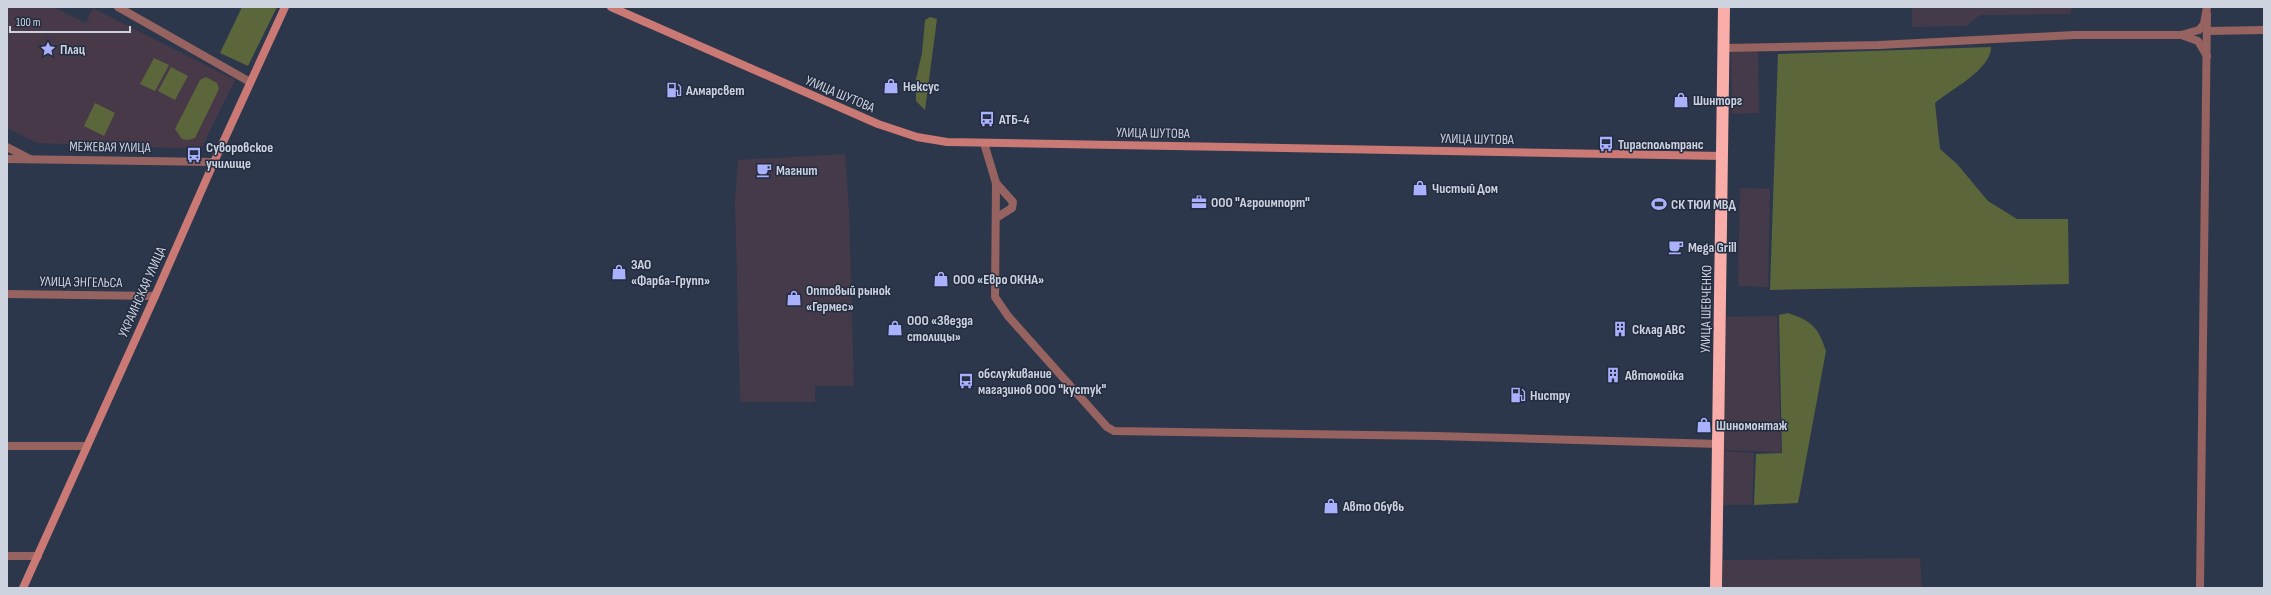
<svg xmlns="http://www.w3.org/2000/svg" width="2271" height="595" font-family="'Sofia Sans Condensed',sans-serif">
  <rect width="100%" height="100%" fill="#2d374b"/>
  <g fill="#453a49">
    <path d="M1912,7H2072L2070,14L1980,15L1966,26L1912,27Z"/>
    <path d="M1758,50L1759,113L1732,114L1731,51Z"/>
    <path d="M845,154L849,210L854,386H815V402H740L735,200L738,160Z"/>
    <path d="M1740,188L1770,189L1768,287L1738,286Z"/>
    <path d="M1777,316L1781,452L1723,450V317Z"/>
    <path d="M1724,451L1754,453L1752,505H1723Z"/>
    <path d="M1920,558L1922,588H1723V560Z"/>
  </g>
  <path fill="#473947" d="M7,7H53L86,23L93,8L235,80L201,149L37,143L7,128Z"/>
  <g fill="#5c663b">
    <path d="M242,7H277L248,66L220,53Z"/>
    <path d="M930,17L937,19L925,110L916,101V79L922,53L925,20Z"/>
    <path d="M1991,47C1992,69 1950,90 1935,103L1940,149L1957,164L1988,201L2017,219H2068L2069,284L1770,290L1778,54Z"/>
    <path d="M154,58L169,65L155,91L140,84Z"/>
    <path d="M171,67L188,76L175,100L158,91Z"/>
    <path d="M206,77L217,83L219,89L195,138L188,140L182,139L175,129L200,80Z"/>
    <path d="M95,103L115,113L104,136L84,126Z"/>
    <path d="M1788,313C1812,321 1818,327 1826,351L1798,503L1754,505L1756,454L1782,453L1779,315Z"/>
  </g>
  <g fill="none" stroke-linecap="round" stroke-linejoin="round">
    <g stroke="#966360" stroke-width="8">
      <path d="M118,7L250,82"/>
      <path d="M2208,31L2264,30"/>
      <path d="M2184,36L2198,41L2207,56"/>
      <path d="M1724,48L1879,45L2074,35H2181L2199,30L2204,24L2207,7"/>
      <path d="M984,143L996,183L995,297L1008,316L1107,427L1114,431L1435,436L1719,444"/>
      <path d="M7,147L30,159"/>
      <path d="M7,159L214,162"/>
      <path d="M996,218L1012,208L1013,202L996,183"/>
      <path d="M7,294L155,296"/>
      <path d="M7,446H87"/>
      <path d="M7,556H38"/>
      <path d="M2200,588L2207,14"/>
    </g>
    <g stroke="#ca7975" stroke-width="8">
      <path d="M611,7L878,124L917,137L947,142L1722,156"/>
      <path d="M23,588L155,296L214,162L285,7"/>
    </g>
    <path stroke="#f8ada8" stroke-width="12" d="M1716,588L1724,7"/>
  </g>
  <defs>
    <g id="sight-bare" transform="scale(1.2)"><path d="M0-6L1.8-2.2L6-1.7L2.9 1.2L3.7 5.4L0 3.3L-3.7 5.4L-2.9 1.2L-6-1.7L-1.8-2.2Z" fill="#a9b0fc" stroke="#232c40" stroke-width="2.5" paint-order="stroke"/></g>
    <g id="shop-bare" transform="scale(1.2)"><path d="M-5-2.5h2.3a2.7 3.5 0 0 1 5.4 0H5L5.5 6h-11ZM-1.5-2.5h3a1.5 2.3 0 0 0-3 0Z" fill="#a9b0fc" stroke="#232c40" stroke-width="2.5" paint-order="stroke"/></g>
    <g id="fuel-bare" transform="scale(1.2)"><path d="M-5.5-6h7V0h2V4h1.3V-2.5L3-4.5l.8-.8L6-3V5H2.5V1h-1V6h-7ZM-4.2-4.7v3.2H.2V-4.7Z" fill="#a9b0fc" stroke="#232c40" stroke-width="2.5" paint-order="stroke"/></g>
    <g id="bus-bare" transform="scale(1.2)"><path d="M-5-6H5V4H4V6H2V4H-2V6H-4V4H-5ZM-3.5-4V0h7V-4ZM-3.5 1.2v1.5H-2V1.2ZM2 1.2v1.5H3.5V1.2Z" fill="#a9b0fc" stroke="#232c40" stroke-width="2.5" paint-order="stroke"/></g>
    <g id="cafe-bare" transform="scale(1.2)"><path d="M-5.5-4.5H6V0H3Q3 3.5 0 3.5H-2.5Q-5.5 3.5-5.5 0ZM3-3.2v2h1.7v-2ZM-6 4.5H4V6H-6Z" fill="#a9b0fc" stroke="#232c40" stroke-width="2.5" paint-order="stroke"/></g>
    <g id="office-bare" transform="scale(1.2)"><path d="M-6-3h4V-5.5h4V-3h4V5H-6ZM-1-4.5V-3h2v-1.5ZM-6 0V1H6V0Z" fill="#a9b0fc" stroke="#232c40" stroke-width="2.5" paint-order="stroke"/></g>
    <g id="stadium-bare" transform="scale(1.2)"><path d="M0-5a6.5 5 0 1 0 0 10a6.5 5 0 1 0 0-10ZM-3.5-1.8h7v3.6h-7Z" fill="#a9b0fc" stroke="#232c40" stroke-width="2.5" paint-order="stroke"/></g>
    <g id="building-bare" transform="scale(1.2)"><path d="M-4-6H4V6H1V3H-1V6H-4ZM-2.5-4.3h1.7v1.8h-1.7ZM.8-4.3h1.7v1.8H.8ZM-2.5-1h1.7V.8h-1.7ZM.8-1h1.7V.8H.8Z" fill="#a9b0fc" stroke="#232c40" stroke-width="2.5" paint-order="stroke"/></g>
  </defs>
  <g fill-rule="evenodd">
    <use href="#sight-bare" x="48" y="49"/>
    <use href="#shop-bare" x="891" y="86"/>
    <use href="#fuel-bare" x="674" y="90"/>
    <use href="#shop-bare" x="1681" y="100"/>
    <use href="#bus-bare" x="987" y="119"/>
    <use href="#bus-bare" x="1606" y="144"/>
    <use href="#bus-bare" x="194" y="155"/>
    <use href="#cafe-bare" x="764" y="170"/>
    <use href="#shop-bare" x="1420" y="188"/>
    <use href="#office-bare" x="1199" y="202"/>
    <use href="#stadium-bare" x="1659" y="204"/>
    <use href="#cafe-bare" x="1676" y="247"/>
    <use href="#shop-bare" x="619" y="272"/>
    <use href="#shop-bare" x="941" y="279"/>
    <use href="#shop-bare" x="794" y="298"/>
    <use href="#shop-bare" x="895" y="328"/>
    <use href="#building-bare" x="1620" y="329"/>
    <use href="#building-bare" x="1613" y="375"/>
    <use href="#bus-bare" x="966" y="381"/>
    <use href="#fuel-bare" x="1518" y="395"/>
    <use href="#shop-bare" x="1704" y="425"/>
    <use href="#shop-bare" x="1331" y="506"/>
  </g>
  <g text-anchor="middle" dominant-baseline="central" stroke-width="3" stroke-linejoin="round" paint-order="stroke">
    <g font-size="14" font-weight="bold" fill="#ccd3df" stroke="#232c40" text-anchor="start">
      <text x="60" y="49">Плац</text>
      <text x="903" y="86">Нексус</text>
      <text x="686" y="90">Алмарсвет</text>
      <text x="1693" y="100">Шинторг</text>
      <text x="999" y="119">АТБ-4</text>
      <text x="1618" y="144">Тираспольтранс</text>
      <text x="206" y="147">Суворовское<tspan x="206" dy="16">училище</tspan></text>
      <text x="776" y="170">Магнит</text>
      <text x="1432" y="188">Чистый Дом</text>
      <text x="1211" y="202">ООО "Агроимпорт"</text>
      <text x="1671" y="204">СК ТЮИ МВД</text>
      <text x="1688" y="247">Mega Grill</text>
      <text x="631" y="264">ЗАО<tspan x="631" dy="16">«Фарба-Групп»</tspan></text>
      <text x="953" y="279">ООО «Евро ОКНА»</text>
      <text x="806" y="290">Оптовый рынок<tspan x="806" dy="16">«Гермес»</tspan></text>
      <text x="907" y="320">ООО «Звезда<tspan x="907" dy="16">столицы»</tspan></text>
      <text x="1632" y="329">Склад АВС</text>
      <text x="978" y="373">обслуживание<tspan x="978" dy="16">магазинов ООО "кустук"</tspan></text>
      <text x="1625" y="375">Автомойка</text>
      <text x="1530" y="395">Нистру</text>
      <text x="1716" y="425">Шиномонтаж</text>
      <text x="1343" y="506">Авто Обувь</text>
    </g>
    <g font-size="14" fill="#ccd3df" stroke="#232c40">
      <text transform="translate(840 94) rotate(23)">УЛИЦА ШУТОВА</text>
      <text transform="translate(1153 133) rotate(1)">УЛИЦА ШУТОВА</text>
      <text transform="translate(1477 139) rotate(1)">УЛИЦА ШУТОВА</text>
      <text transform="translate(110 147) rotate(1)">МЕЖЕВАЯ УЛИЦА</text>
      <text transform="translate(81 282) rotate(1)">УЛИЦА ЭНГЕЛЬСА</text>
      <text transform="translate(142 292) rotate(-66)">УКРАИНСКАЯ УЛИЦА</text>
      <text transform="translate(1706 309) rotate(-89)">УЛИЦА ШЕВЧЕНКО</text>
    </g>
  </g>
  <rect width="2271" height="595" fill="none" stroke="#ccd3df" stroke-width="16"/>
  <path d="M10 26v6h120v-6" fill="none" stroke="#ccd3df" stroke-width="2"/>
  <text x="16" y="26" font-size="12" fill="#ccd3df" stroke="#232c40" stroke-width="3" paint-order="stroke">100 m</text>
</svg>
